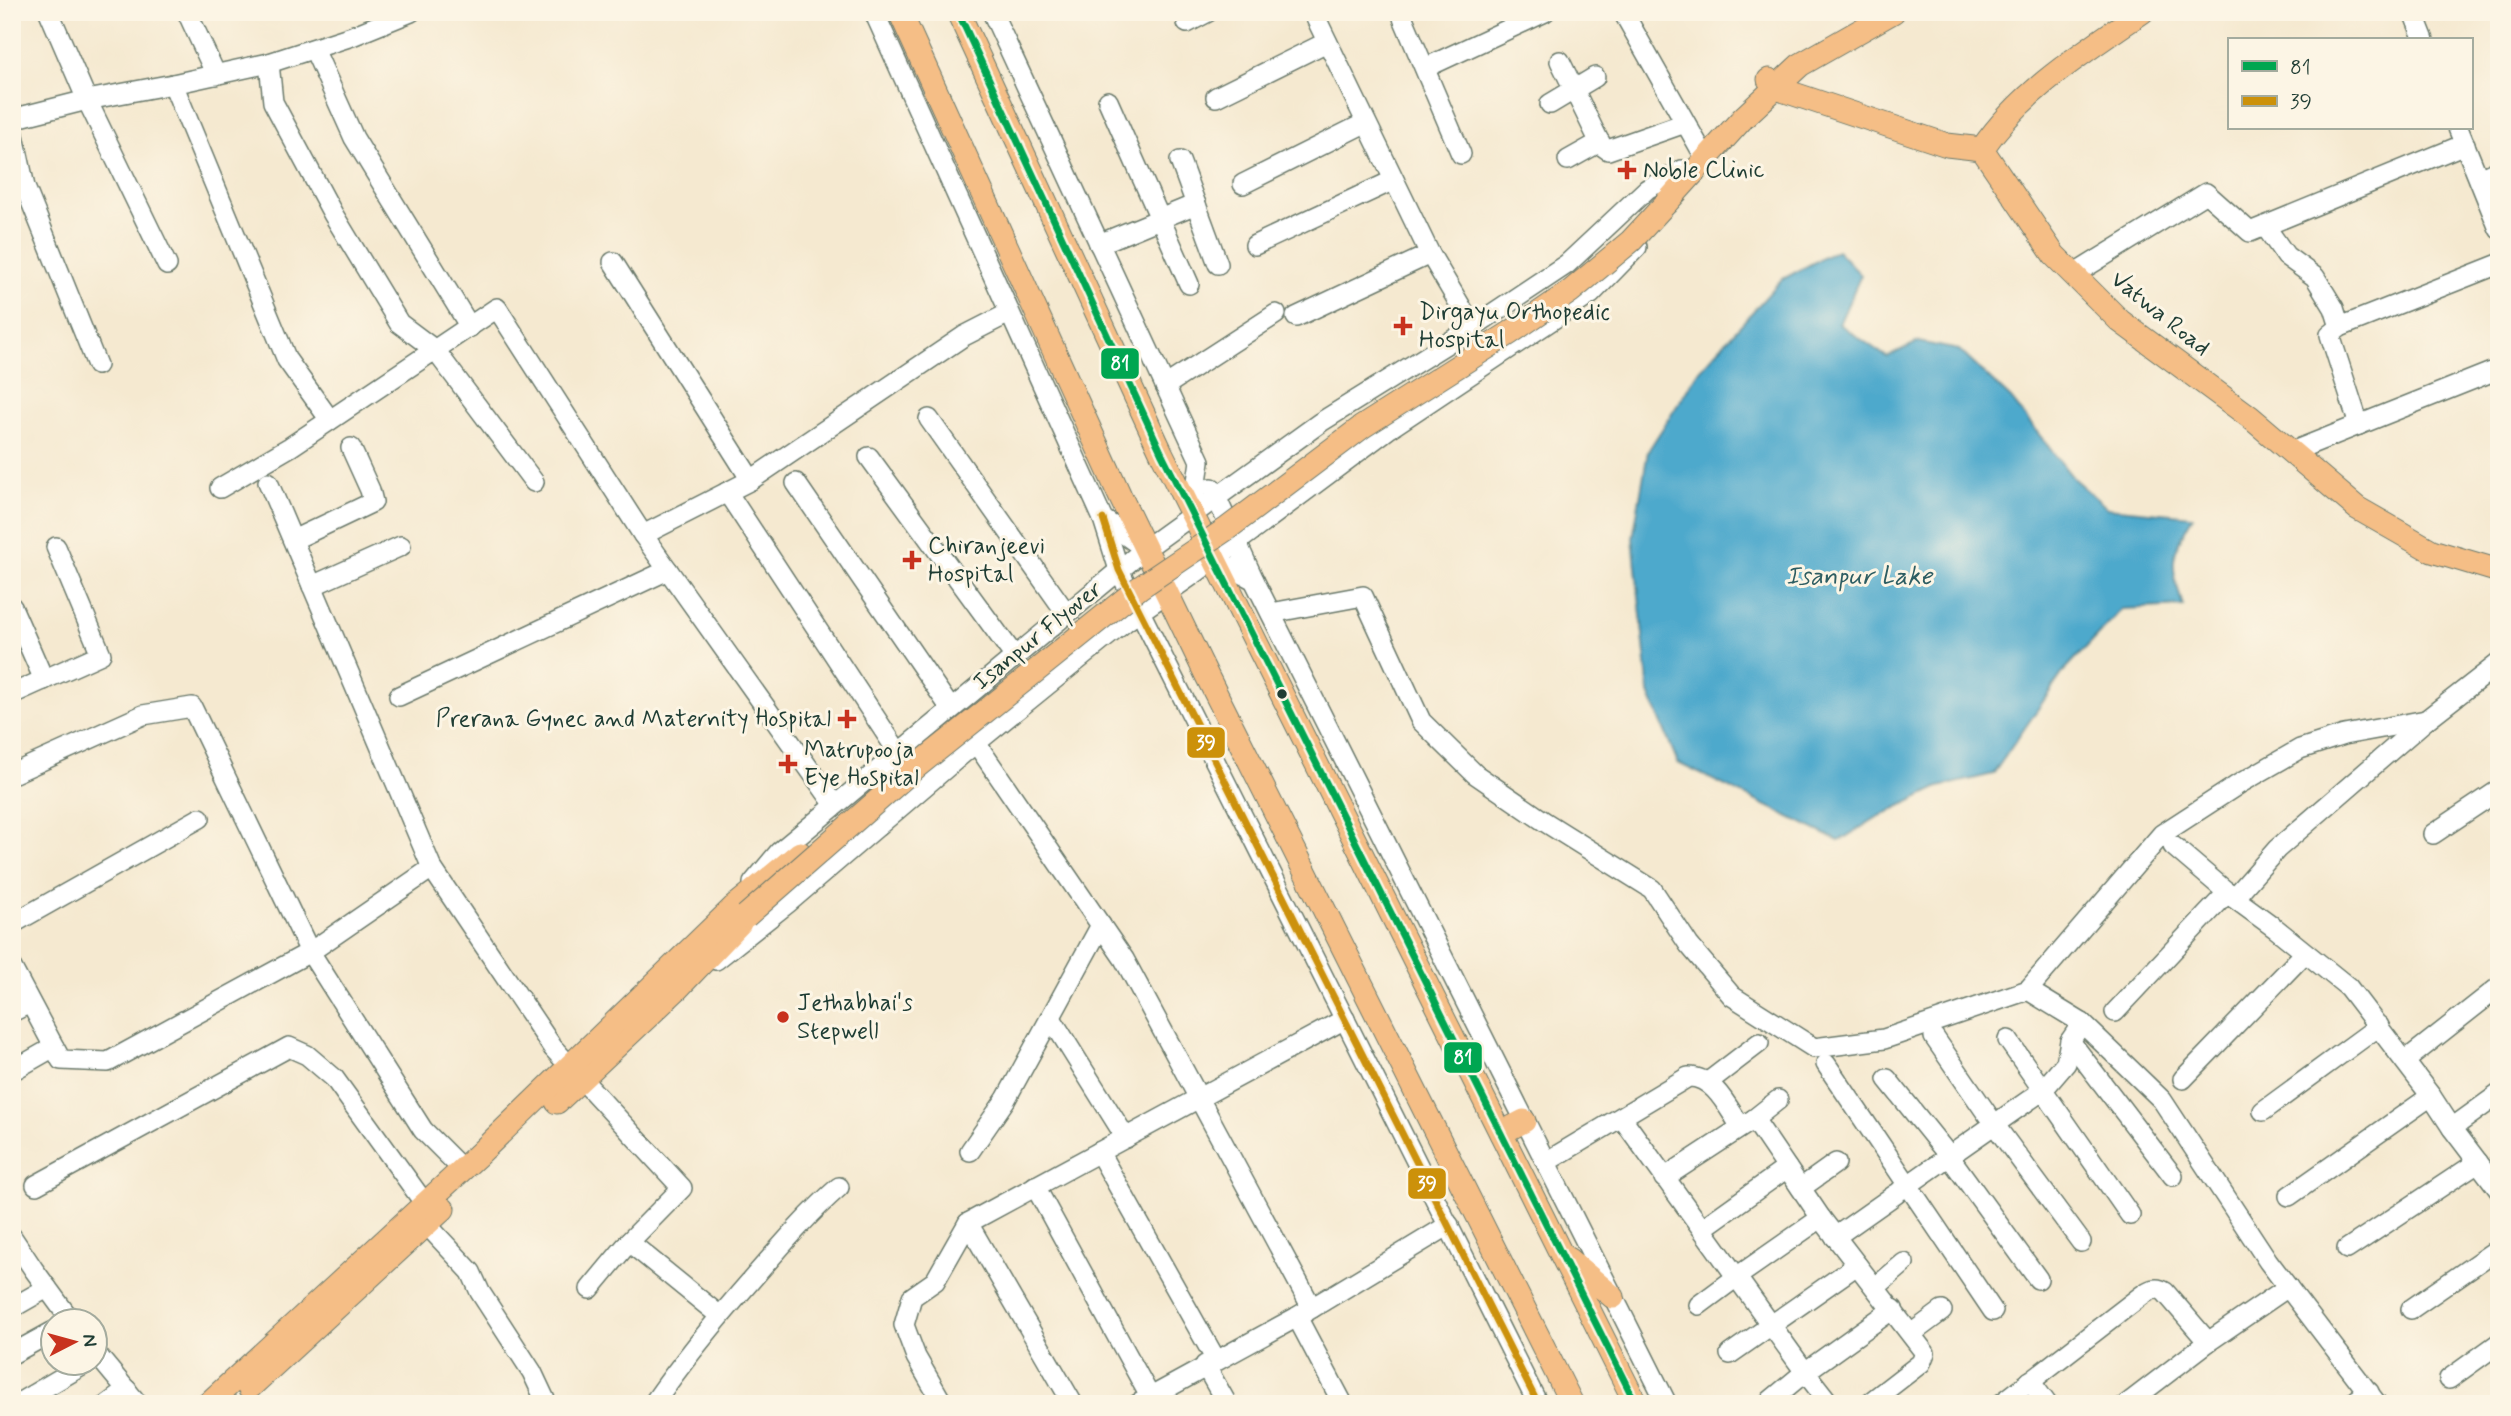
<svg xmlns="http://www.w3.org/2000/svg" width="2511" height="1416" font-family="Mynerve,sans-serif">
  <rect width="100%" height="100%" fill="#fcf5e5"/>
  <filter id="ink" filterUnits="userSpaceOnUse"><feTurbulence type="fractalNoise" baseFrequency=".0143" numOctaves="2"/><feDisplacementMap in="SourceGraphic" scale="14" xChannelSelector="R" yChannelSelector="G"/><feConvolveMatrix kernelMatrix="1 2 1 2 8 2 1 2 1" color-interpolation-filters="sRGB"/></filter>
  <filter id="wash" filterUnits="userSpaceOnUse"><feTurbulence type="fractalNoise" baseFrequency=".00686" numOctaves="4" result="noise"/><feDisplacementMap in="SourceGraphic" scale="28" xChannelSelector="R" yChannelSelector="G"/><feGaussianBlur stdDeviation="1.57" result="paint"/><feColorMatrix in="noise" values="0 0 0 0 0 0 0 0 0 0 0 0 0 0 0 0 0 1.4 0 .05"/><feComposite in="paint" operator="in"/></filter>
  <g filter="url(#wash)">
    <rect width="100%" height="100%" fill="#f5e9d0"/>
    <path fill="#4ea9cc" stroke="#367380" stroke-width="2" d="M1837,250L1861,275L1839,324L1887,357L1918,342L1959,350L2011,399L2074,479L2107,508L2193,516C2170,556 2169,562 2183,606L2122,609L2064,671L1993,774L1939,787L1876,818L1839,841L1678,763L1649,693L1633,538L1648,451L1700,370L1781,280Z"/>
  </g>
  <g filter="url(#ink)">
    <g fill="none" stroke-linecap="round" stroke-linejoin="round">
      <g stroke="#6a796b" stroke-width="22">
        <g id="minor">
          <path d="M49,12L87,100L167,265"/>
          <path d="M187,12L216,75"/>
          <path d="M874,12L1103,519L1145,549"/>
          <path d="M992,12L1200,461L1192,515"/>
          <path d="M1313,12L1430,254L1473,327"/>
          <path d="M1623,12L1706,159"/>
          <path d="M2413,12L2424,40"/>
          <path d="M1403,18L1461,154"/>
          <path d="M1187,23L1208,12"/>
          <path d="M314,49L354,138L470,327"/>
          <path d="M1560,61L1601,145L1608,150L1685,123"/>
          <path d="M269,63L273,102L333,214L399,323L435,350L534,482"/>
          <path d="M1425,68L1545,12"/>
          <path d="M173,84L287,360L330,420"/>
          <path d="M1216,97L1327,42"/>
          <path d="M1108,101L1189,284"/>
          <path d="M1550,104L1595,77"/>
          <path d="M12,119L87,100L173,84L269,63L352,36L411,12"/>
          <path d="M12,126L25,187L97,365"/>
          <path d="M2458,128L2499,229"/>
          <path d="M1568,160L1600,142"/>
          <path d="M1180,161L1218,264"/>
          <path d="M2479,179L2499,170"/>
          <path d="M1243,184L1365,123"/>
          <path d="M2265,226L2286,256L2315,277L2334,308L2340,327"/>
          <path d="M1099,244L1196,204"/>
          <path d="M1255,245L1394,180"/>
          <path d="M613,262L751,480"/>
          <path d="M2073,275L2206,193L2250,232L2465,144"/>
          <path d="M1296,317L1430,254"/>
          <path d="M1165,386L1276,314"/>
          <path d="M929,419L1067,614"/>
          <path d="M2359,425L2330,335L2340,327L2499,264"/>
          <path d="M2291,452L2499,369"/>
          <path d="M869,457L1015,657"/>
          <path d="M268,482L432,868"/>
          <path d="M796,483L951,709"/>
          <path d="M220,488L290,447L497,308L643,535"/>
          <path d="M1212,488L1254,580"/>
          <path d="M727,492L898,752"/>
          <path d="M1103,519L1119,570L1538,1404"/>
          <path d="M293,540L373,502L370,490L351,448"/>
          <path d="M1214,558L1254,580L1667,1404"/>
          <path d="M312,586L401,546"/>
          <path d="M12,607L44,680"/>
          <path d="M1271,613L1363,596L1421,721L1475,774L1545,822L1652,889L1689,945L1732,996L1814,1048L1884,1039L2028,990L2162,834L2239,784L2300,749L2344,735L2426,720"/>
          <path d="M12,694L101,654L56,547"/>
          <path d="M399,696L668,570"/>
          <path d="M976,743L1124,959L1312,1308"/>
          <path d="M12,774L143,715L192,707L310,952L423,1130L463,1170"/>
          <path d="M835,805L643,535L751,480L964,336L1009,313"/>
          <path d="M2433,834L2499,790"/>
          <path d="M2173,846L2234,898L2275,928L2348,987L2431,1096L2452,1128L2499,1190"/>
          <path d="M753,883L779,852L1145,549L1321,422L1459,336L1567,264L1647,189L1682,170"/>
          <path d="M2234,898L2277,849L2426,720L2499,663"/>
          <path d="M12,924L200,818"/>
          <path d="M716,960L788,903L966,751L1125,622L1197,572L1390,428L1591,294L1637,247"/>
          <path d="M12,968L61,1060L108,1062L310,952L432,868L553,1048L682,1188L629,1242L590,1289"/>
          <path d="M2028,990L2082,1023L2162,1100L2268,1261L2377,1404"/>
          <path d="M12,1012L30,1003"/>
          <path d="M2115,1012L2228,892"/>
          <path d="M1051,1018L1126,1138"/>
          <path d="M1934,1037L1994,1124L2081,1242"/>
          <path d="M2008,1040L2130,1215"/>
          <path d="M2070,1041L2173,1176"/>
          <path d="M2405,1061L2499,987"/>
          <path d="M1826,1064L1993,1311"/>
          <path d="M12,1071L54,1047"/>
          <path d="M1887,1079L1949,1156L2038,1279"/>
          <path d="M2183,1079L2305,953"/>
          <path d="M1708,1082L1759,1043"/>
          <path d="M2263,1111L2379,1026"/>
          <path d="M1622,1118L1805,1372L1830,1404"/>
          <path d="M1754,1119L1821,1218L1925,1353L1921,1363L1868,1404"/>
          <path d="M2452,1128L2499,1094"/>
          <path d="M970,1151L1006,1099L1101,925"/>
          <path d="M1099,1152L1216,1360"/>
          <path d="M1546,1162L1688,1077C1714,1076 1728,1108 1741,1127"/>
          <path d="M1664,1178L1754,1119L1778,1100"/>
          <path d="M36,1185L289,1047L307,1055L334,1078L425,1204"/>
          <path d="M1035,1186L1154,1404"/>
          <path d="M1801,1188L1836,1163"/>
          <path d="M1901,1190L2042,1091L2066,1063L2070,1041L2082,1023"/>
          <path d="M2289,1196L2431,1096"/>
          <path d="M416,1213L471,1272L480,1292L532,1372L547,1404"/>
          <path d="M1703,1228L1787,1168"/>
          <path d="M12,1237L34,1270L72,1322"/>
          <path d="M1835,1237L1896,1194"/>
          <path d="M629,1242L720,1316"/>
          <path d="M2347,1249L2478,1162"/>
          <path d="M1876,1287L1904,1263"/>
          <path d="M1699,1305L1738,1276L1821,1218"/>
          <path d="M12,1308L47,1288"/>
          <path d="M2411,1309L2499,1248"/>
          <path d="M1297,1317L1343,1404"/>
          <path d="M1911,1334L1942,1311"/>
          <path d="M94,1351L138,1404"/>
          <path d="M12,1354L52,1332"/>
          <path d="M1730,1354L1857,1265"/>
          <path d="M1205,1365L1227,1404"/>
          <path d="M2449,1379L2499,1343"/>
          <path d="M2030,1381L2047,1404"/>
          <path d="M1770,1401L1805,1372L1893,1309"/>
          <path d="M17,1404L85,1364"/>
          <path d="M108,1404L127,1390"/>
          <path d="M653,1404C684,1359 718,1318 754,1277C781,1246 807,1215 839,1187"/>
          <path d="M943,1404L916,1357L904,1325L912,1297L935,1281L968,1223"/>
          <path d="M1073,1404L968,1223L1345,1019"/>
          <path d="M1138,1404L1297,1317L1449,1225"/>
          <path d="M2001,1404L2141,1296C2149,1290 2156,1286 2165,1292L2208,1342"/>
          <path d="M2127,1404L2208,1342L2288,1287"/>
          <path d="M2351,1404L2369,1392"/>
        </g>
      </g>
      <g stroke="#6a796b" stroke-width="25">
        <g id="major">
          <path d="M900,12L1120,496L1207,676L1572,1404"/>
          <path d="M958,12L1162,454L1636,1404"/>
          <path d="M1769,80L1776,88L1947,145L1982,149L2054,255L2120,321L2250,417L2357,508L2432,551L2499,571"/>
          <path d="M1982,149C2021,91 2084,52 2142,12"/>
          <path d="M1667,202L1743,118L1800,65L1893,12"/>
          <path d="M557,1102L676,990L740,923"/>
          <path d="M1501,1133L1524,1121"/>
          <path d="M1568,1259L1613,1297"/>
          <path d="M249,1388L443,1209"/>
          <path d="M208,1404L478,1155L733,908L800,853"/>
        </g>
      </g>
      <use href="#minor" stroke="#fff" stroke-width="19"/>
      <use href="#major" stroke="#f5be86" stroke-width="23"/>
      <g stroke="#6a796b" stroke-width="25" stroke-linecap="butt">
        <path id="major-bridge" d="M746,916L916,767L1139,588L1228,528L1362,427L1510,333L1571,291L1631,241L1667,202"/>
      </g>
      <use href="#major-bridge" stroke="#f5be86" stroke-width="23"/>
      <g stroke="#fcf5e5" stroke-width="12">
        <path id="bus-1" d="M958,12L1162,454L1636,1404"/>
      </g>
      <g stroke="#fcf5e5" stroke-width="12">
        <path id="bus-2" d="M1103,519L1119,570L1538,1404"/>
      </g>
      <use href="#bus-1" stroke="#00a651" stroke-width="7"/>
      <use href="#bus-2" stroke="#cc910a" stroke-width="7"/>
    </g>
  </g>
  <g fill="#c8321e" stroke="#fcf5e5" stroke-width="2.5">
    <path d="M1623.5 159.5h7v7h7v7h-7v7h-7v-7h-7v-7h7z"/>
    <path d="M1399.5 315.5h7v7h7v7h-7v7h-7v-7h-7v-7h7z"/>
    <path d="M908.5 549.5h7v7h7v7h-7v7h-7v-7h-7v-7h7z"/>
    <path d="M843.5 708.5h7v7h7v7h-7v7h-7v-7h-7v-7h7z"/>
    <path d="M784.5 753.5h7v7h7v7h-7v7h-7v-7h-7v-7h7z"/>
    <circle cx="783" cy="1017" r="7"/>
  </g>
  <circle fill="#1f3d34" stroke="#fcf5e5" stroke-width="2.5" cx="1282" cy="694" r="6"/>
  <g text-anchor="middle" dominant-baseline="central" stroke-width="6" stroke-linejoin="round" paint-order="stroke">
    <g font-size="24" fill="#1f3d34" stroke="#fcf5e5" text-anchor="start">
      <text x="1643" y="170">Noble Clinic</text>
      <text x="1419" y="312">Dirgayu Orthopedic<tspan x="1419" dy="28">Hospital</tspan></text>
      <text x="928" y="546">Chiranjeevi<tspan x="928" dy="28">Hospital</tspan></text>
      <text x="831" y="719" text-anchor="end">Prerana Gynec and Maternity Hospital</text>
      <text x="804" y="750">Matrupooja<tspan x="804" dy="28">Eye Hospital</tspan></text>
      <text x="797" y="1003">Jethabhai's<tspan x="797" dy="28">Stepwell</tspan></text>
    </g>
    <g font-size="24" fill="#1f3d34" stroke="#fcf5e5">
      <text transform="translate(2160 314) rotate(39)">Vatwa Road</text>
      <text transform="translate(1038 636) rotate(-39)">Isanpur Flyover</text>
    </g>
    <g font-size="26" font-style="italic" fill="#2d5d62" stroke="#fcf5e5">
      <text x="1859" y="577">Isanpur Lake</text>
    </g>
  </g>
  <g stroke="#fcf5e5" stroke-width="2.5">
    <rect x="1100" y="347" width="40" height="33" rx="7" fill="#00a651"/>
    <rect x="1186" y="726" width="40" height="33" rx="7" fill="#cc910a"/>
    <rect x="1443" y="1041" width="40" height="33" rx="7" fill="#00a651"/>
    <rect x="1407" y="1167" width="40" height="33" rx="7" fill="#cc910a"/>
  </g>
  <g font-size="19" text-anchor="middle" font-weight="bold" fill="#fff">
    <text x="1120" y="370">81</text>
    <text x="1206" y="749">39</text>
    <text x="1463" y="1064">81</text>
    <text x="1427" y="1190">39</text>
  </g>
  <rect width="2511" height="1416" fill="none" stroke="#fcf5e5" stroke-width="42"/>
  <rect x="2228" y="38" width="245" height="91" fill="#fcf5e5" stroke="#a4ab9e" stroke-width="2"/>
  <rect x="2242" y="61" width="35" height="10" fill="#00a651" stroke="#a4ab9e" stroke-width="2"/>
  <text x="2290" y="74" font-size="21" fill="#1f3d34">81</text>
  <rect x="2242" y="96" width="35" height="10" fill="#cc910a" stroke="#a4ab9e" stroke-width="2"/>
  <text x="2290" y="108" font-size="21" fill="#1f3d34">39</text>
  <g transform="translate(74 1342) rotate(84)"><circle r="33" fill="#fcf5e5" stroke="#a4ab9e" stroke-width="2"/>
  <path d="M0-5L12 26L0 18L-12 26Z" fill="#c8321e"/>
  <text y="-10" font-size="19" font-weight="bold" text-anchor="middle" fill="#1f3d34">N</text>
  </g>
</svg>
